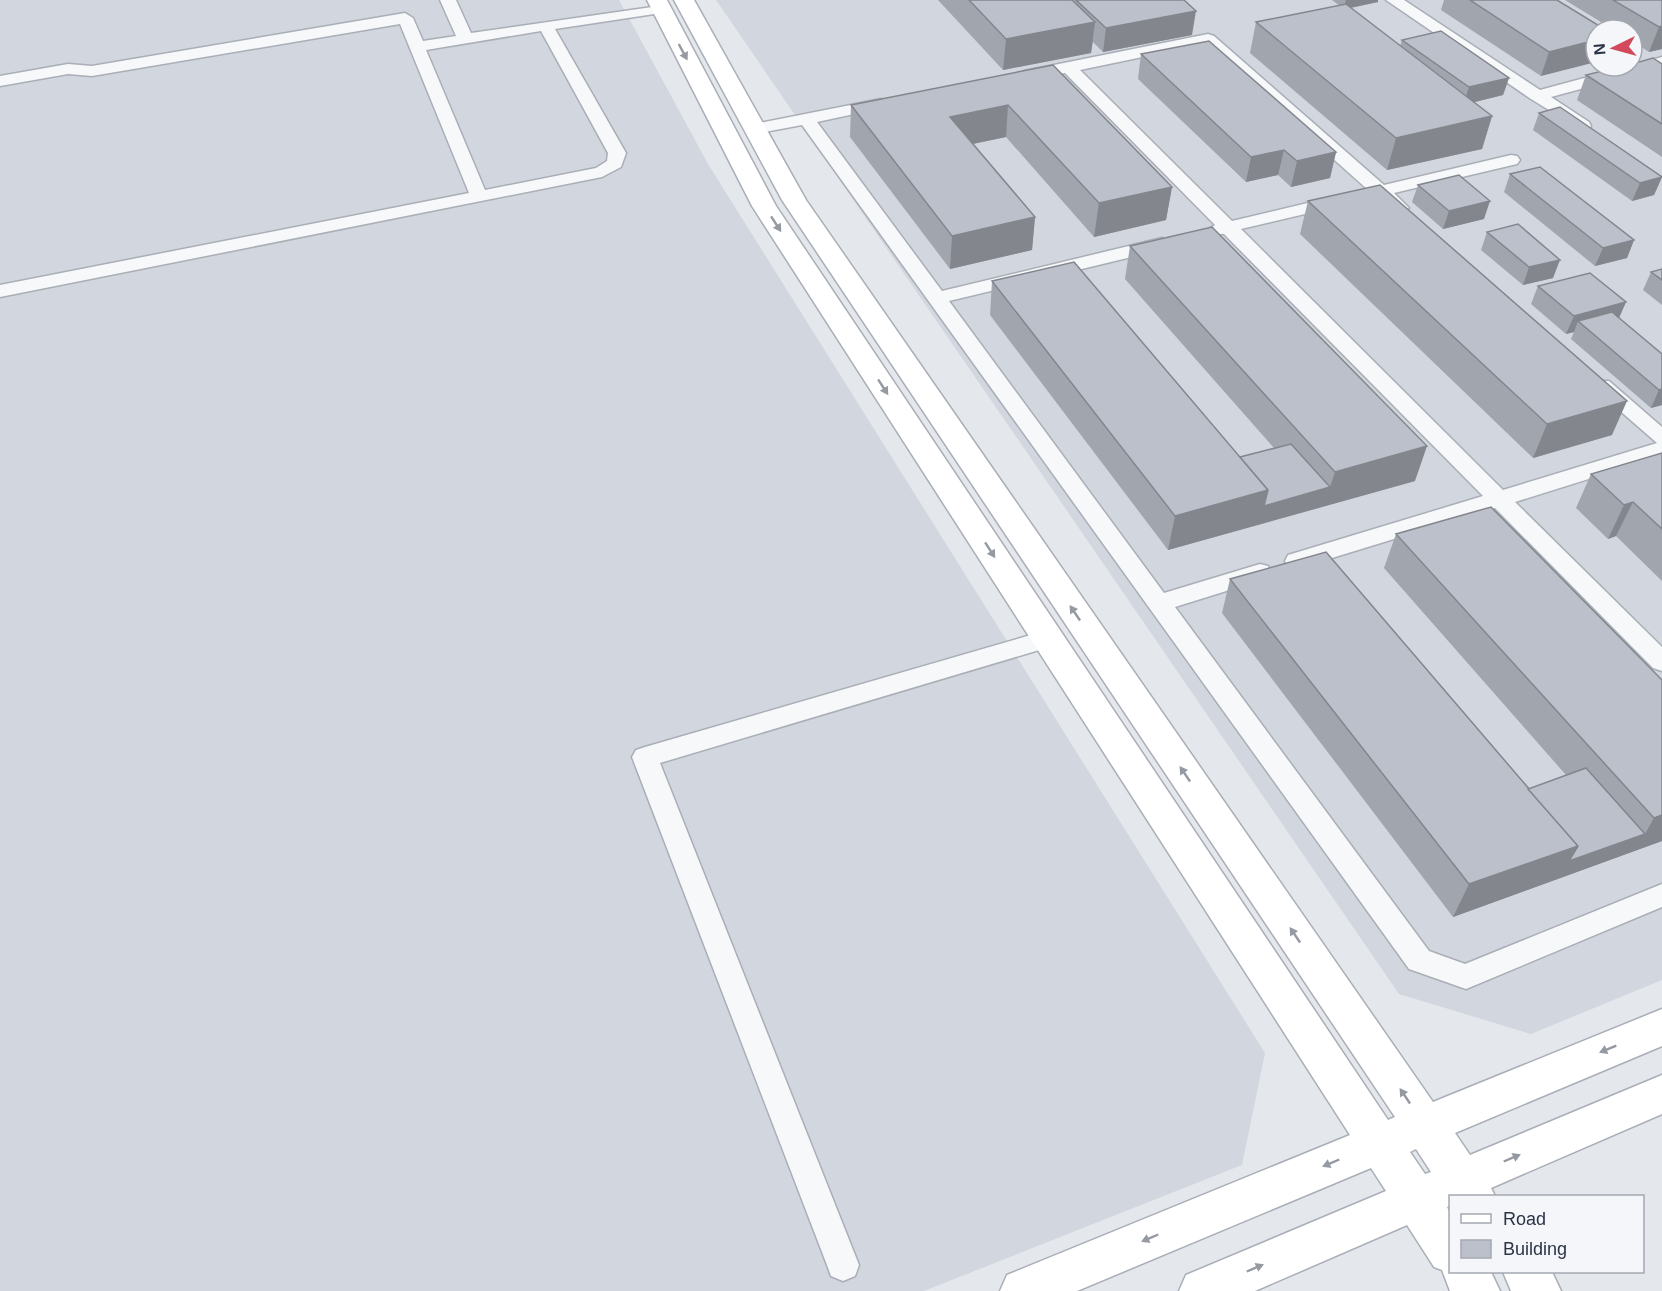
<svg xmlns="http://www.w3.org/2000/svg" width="1662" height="1291" font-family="Helvetica,sans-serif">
  <rect width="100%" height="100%" fill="#e4e7ec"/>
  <g fill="#d2d6de" fill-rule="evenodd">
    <path d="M0,0H619L708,164L1265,1053L1242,1165L924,1291H0Z"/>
    <path d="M716,0H1662V980L1531,1034L1399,994ZM1596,30H1632V66H1596Z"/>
  </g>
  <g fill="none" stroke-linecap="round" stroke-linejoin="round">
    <g stroke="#a9aeb7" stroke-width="3">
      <g id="lane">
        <path d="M440,0H456L471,33L666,5L669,8L666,11L661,13L555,29L626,153L621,167L602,177L0,297V285L469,193L400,24L92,76L68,74L0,86V76L68,64L92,66L405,13L413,18L423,41L456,36ZM541,31L608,153L607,161L596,168L485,190L426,50Z"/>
        <path d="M1386,0H1404L1540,90L1662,57V67L1551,97L1589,122L1591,126L1589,130L1583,131L1531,99Z"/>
        <path d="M1208,34L1214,36L1384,185L1511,155L1517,156L1520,160L1517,164L1394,193L1409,208L1400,213L1394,212L1377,197H1365L1362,193L1367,189L1205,44L1080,70L1232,221L1337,196L1343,197L1346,201L1343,205L1241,229L1503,490L1657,443L1595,389L1592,385L1595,381H1609L1662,427V456L1515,502L1662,647V671L1653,668L1495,508L1296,569L1288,567L1285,561L1288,555L1483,496L1224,234H1210L1207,230L1215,225L1065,73L1024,81L1016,76L1024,71Z"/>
        <path d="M881,99L889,104L887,107L817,122L942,291L1162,238L1171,244L1169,248L949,301L1164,593L1260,564L1268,566L1271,572L1268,578L1175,607L1429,951L1465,964L1662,884V907L1466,989L1409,969L802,125L754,134L746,129L754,124Z"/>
        <path d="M1048,630L1056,633L1060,639L1056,645L660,763L859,1265L855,1276L843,1281L831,1276L827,1265L632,757L636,750L645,747Z"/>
      </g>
    </g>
    <g stroke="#a9aeb7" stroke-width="3">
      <g id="secondary">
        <path d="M647,0H667L776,206L1388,1120L1395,1117L782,200L674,0H694L806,200L1433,1102L1662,1009V1046L1455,1133L1470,1155L1662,1075V1114L1491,1188L1495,1196H1450V1206L1447,1207L1450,1213V1272H1491L1500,1291H1450L1442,1270L1434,1267L1407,1225L1255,1291H1179L1186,1275L1386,1191L1371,1168L1077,1291H1000L1007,1275L1350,1135L752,206ZM1416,1149L1431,1172L1425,1174L1410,1152Z"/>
        <path d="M1503,1272H1552L1561,1291H1511Z"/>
      </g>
    </g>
    <use href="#lane" fill="#f7f8fa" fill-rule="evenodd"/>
    <use href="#secondary" fill="#fff" fill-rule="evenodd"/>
  </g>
  <g fill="#a1a5ae">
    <path d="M938,0H1184L1192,35L1103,52L1093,42L1091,53L1003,70Z"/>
    <path d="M1332,0H1378V2L1351,8L1400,46L1402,40L1509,78L1503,95L1474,102L1492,116L1482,149L1387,170L1250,53L1256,22L1340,6Z"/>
    <path d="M1444,0H1557L1606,30L1541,76L1441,10Z"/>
    <path d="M1565,0H1662V49L1649,52L1632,41V30H1614Z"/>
    <path d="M1141,54L1336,152L1330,178L1291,187L1278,175L1246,182L1138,79Z"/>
    <path d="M1662,64V157L1577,100L1586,75Z"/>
    <path d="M1053,65L1172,187L1166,220L1094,237L1006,137L973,144L1035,217L1032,250L950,269L850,137L851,105Z"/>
    <path d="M1539,113L1662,177L1654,195L1632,201L1533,130Z"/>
    <path d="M1510,174L1634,240L1627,258L1595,266L1504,192Z"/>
    <path d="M1418,185L1484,219L1443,229L1412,202Z"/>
    <path d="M1308,201L1612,435L1533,458L1300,234Z"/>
    <path d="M1487,232L1553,278L1523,285L1481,250Z"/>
    <path d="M1130,246L1415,481L1168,550L990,315L992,281L1240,457L1274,448L1125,279Z"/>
    <path d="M1662,269V305L1643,290L1651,272Z"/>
    <path d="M1538,286L1626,302L1619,318L1662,354V405L1651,408L1571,339L1574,332L1566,334L1531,304Z"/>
    <path d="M1662,453V581L1616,536L1608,539L1576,508L1591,474Z"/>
    <path d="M1396,534L1662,680V841L1453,917L1222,613L1230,579L1528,789L1566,775L1384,568Z"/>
  </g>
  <g fill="#83868d">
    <path d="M1346,0H1378V2L1344,9Z"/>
    <path d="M1196,11L1192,35L1103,52L1106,28Z"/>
    <path d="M1095,22L1091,53L1003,70L1006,39Z"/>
    <path d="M1662,26V49L1649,52L1659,27Z"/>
    <path d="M1596,40V62L1541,76L1549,52Z"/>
    <path d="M1509,78L1503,95L1463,105L1469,87Z"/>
    <path d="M1008,105L1006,137L948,149L950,117Z"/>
    <path d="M1492,116L1482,149L1387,170L1396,138Z"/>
    <path d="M1284,150L1278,175L1246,182L1251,157Z"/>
    <path d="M1336,152L1330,178L1291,187L1297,161Z"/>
    <path d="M1662,177L1654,195L1632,201L1640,183Z"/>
    <path d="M1172,187L1166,220L1094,237L1099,203Z"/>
    <path d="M1490,201L1484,219L1443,229L1449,211Z"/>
    <path d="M1035,217L1032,250L950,269L952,236Z"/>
    <path d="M1634,240L1627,258L1595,266L1603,248Z"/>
    <path d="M1560,260L1553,278L1523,285L1529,267Z"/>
    <path d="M1626,302L1618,320L1578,321L1574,332L1566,334L1574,316Z"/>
    <path d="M1662,389V405L1651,408L1659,390Z"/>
    <path d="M1627,401L1612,435L1533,458L1547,424Z"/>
    <path d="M1427,446L1415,481L1168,550L1175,516L1268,490L1330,487L1335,472Z"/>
    <path d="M1633,502L1616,536L1608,539L1624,505Z"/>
    <path d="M1662,815V841L1453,917L1469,884L1578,846L1645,834L1654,818Z"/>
  </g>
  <g fill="#bbc0ca" stroke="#83868d" stroke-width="1.5">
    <path d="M969,0H1072L1095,22L1006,39Z"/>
    <path d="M1076,0H1184L1196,11L1106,28Z"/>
    <path d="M1470,0H1557L1606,30H1596V40L1549,52Z"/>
    <path d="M1613,0H1662V26L1659,27Z"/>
    <path d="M1346,4L1492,116L1396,138L1256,22Z"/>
    <path d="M1441,31L1509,78L1469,87L1402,40Z"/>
    <path d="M1209,41L1336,152L1297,161L1284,150L1251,157L1141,54Z"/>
    <path d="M1653,58L1662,64V124L1586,75L1623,66H1632V64Z"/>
    <path d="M1053,65L1172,187L1099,203L1008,105L950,117L1035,217L952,236L851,105Z"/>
    <path d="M1560,107L1662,177L1640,183L1539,113Z"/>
    <path d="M1540,167L1634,240L1603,248L1510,174Z"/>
    <path d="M1459,175L1490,201L1449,211L1418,185Z"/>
    <path d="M1380,185L1627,401L1547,424L1308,201Z"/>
    <path d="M1518,224L1560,260L1529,267L1487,232Z"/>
    <path d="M1212,227L1427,446L1335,472L1130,246Z"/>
    <path d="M1074,262L1268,490L1175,516L992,281Z"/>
    <path d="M1662,269V280L1651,272Z"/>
    <path d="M1590,273L1626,302L1574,316L1538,286Z"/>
    <path d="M1612,312L1662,354V389L1659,390L1578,321Z"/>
    <path d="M1291,444L1330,487L1264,506L1268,490L1240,457Z"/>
    <path d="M1662,453V529L1633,502L1624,505L1591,474Z"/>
    <path d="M1491,507L1662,680V815L1654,818L1396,534Z"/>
    <path d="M1326,552L1578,846L1469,884L1230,579Z"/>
    <path d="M1586,768L1645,834L1569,861L1578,846L1528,789Z"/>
  </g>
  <defs><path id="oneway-solid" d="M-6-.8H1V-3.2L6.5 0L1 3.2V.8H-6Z" transform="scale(1.5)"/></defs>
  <g fill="#959aa2">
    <use href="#oneway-solid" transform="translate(683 52) rotate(62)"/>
    <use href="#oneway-solid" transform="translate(776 224) rotate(57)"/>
    <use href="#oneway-solid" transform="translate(883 387) rotate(57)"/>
    <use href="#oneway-solid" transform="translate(990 550) rotate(57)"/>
    <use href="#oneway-solid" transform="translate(1075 613) rotate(-124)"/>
    <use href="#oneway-solid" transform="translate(1185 774) rotate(-124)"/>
    <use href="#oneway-solid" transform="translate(1295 935) rotate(-124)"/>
    <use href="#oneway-solid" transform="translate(1608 1049) rotate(158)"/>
    <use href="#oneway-solid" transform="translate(1405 1096) rotate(-124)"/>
    <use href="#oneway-solid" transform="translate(1512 1158) rotate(-23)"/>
    <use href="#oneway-solid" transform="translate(1331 1163) rotate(157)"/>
    <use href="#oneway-solid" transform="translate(1150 1238) rotate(157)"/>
    <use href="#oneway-solid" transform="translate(1255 1268) rotate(-23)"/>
  </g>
  <rect x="1449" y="1195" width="195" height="78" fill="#f4f6f9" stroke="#a4a8b1" stroke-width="1.5"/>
  <rect x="1461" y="1214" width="30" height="9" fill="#ffffff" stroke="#a4a8b1" stroke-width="1.5"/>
  <text x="1503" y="1225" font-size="18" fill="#2b3445">Road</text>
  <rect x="1461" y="1240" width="30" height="18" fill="#bbc0ca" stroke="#a4a8b1" stroke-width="1.5"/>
  <text x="1503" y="1255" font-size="18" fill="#2b3445">Building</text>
  <g transform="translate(1614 48) rotate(265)"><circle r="28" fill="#f4f6f9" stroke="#a4a8b1" stroke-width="1.5"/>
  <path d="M0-4.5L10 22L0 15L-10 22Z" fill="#d1495b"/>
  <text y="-9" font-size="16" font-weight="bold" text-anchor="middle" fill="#2b3445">N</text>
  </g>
</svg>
